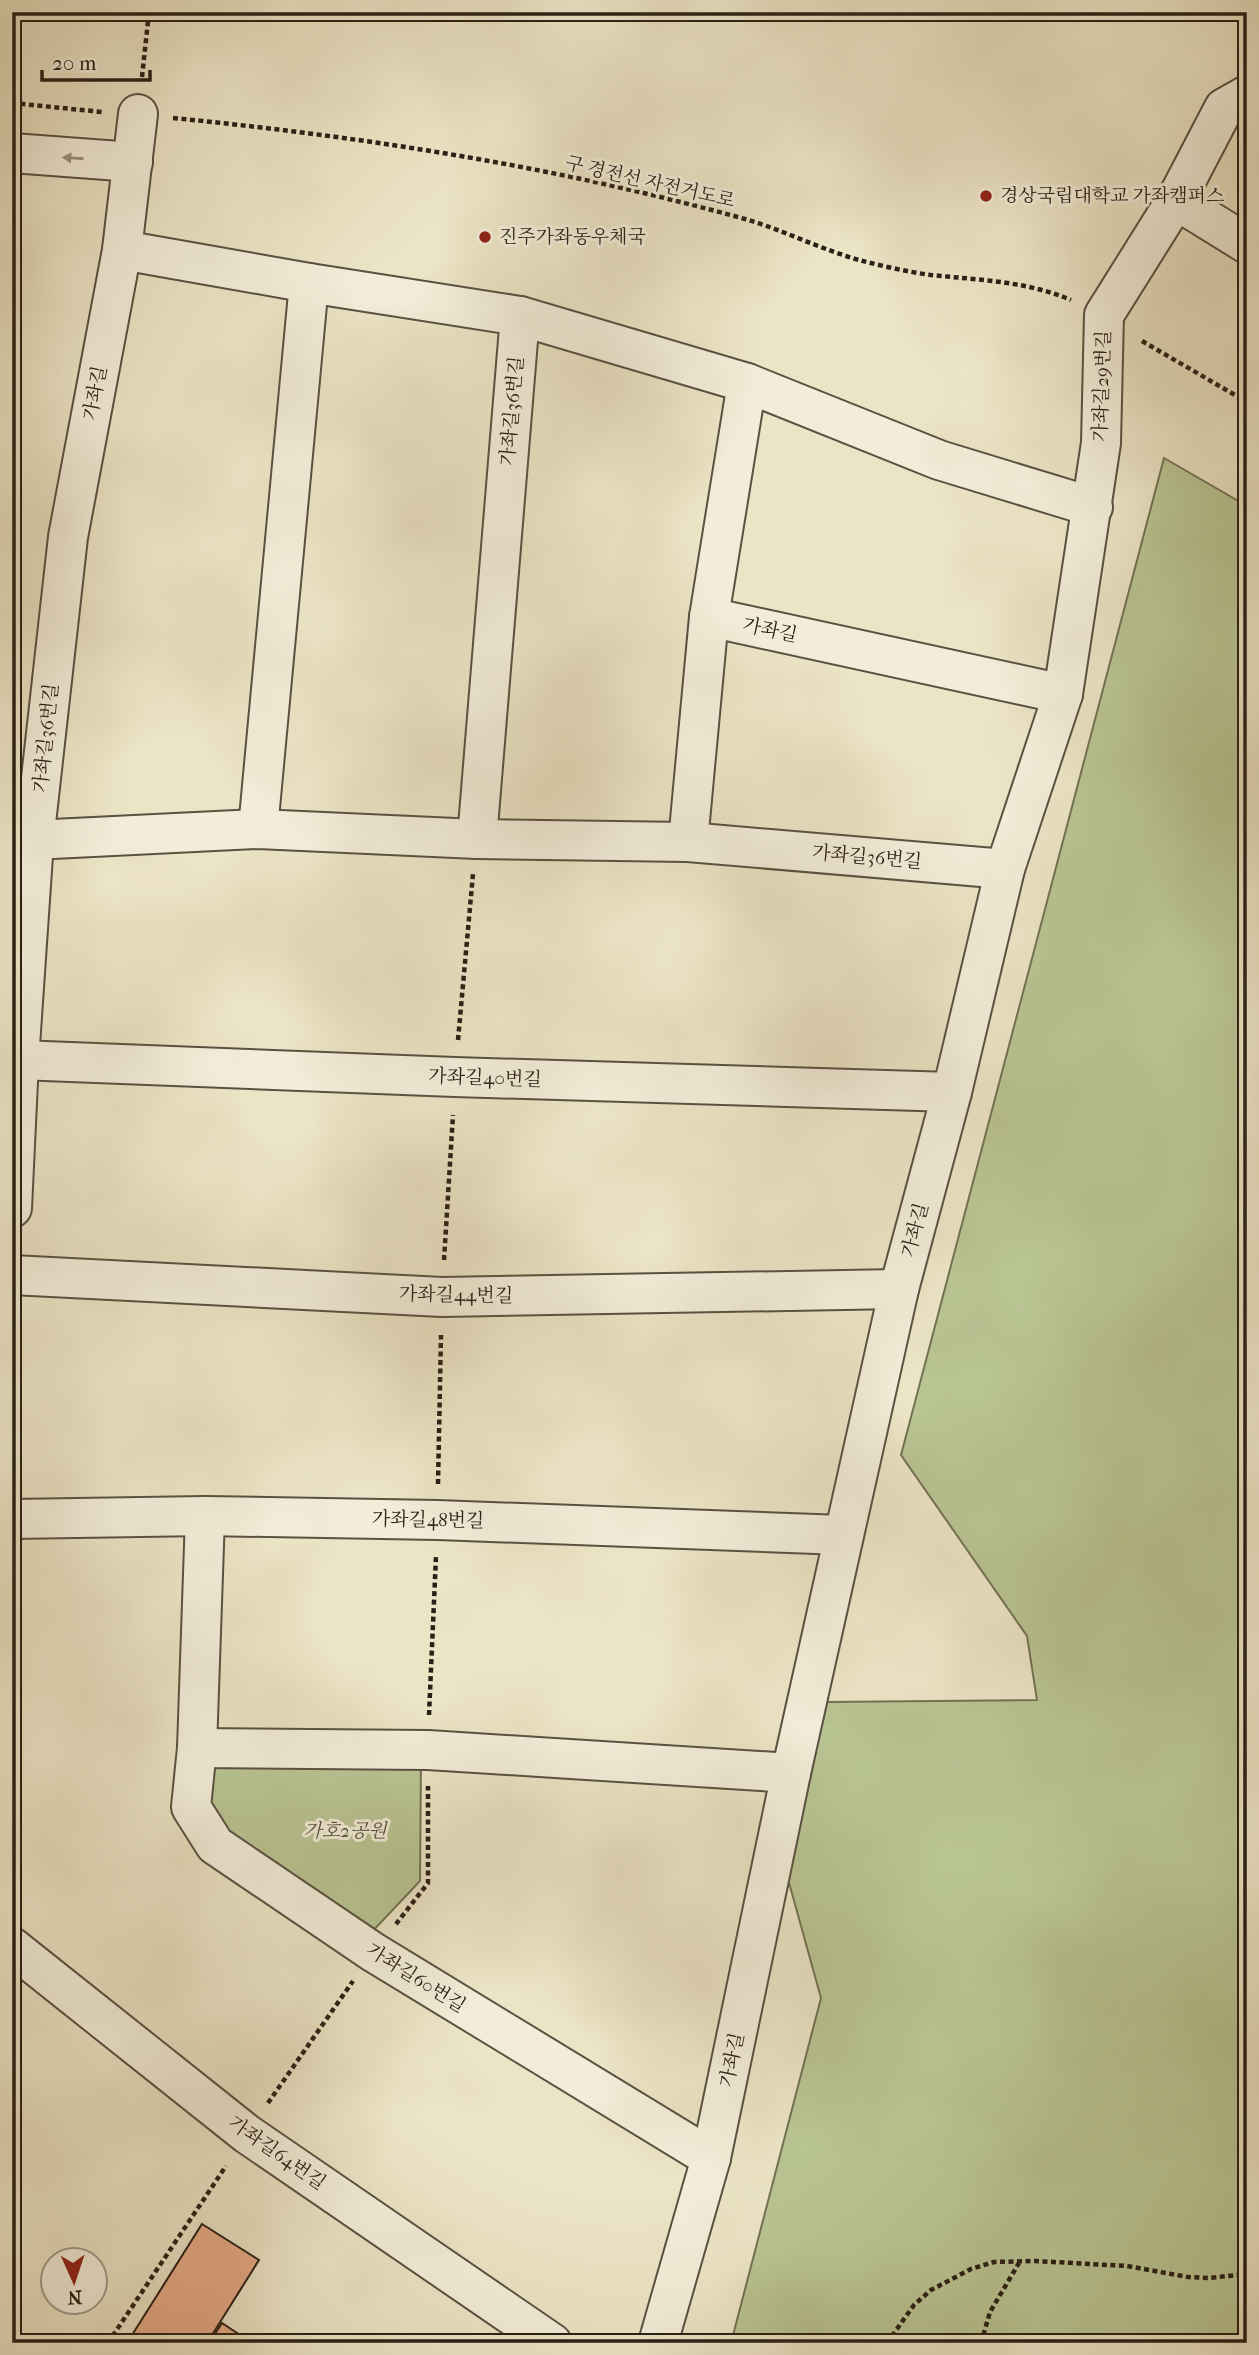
<svg xmlns="http://www.w3.org/2000/svg" width="1259" height="2355" font-family="'IM FELL French Canon','Noto Serif KR',serif">
  <rect width="100%" height="100%" fill="#ebe4c5"/>
  <filter id="stains"><feTurbulence type="fractalNoise" baseFrequency=".00286" numOctaves="4"/><feColorMatrix values="0 0 0 0 .2 0 0 0 0 .09 0 0 0 0 .02 0 0 0 .5 -.17"/></filter>
  <radialGradient id="worn" r=".72"><stop offset=".6" stop-color="#630" stop-opacity="0"/><stop offset="1" stop-color="#630" stop-opacity=".3"/></radialGradient>
  <g fill="#b9c493" stroke="#727254" stroke-width="2">
    <path d="M1164,458L1247,506V2343H731L821,1998L775,1832L826,1702L1037,1700L1027,1636L901,1455Z"/>
    <path d="M211,1754L421,1757L420,1881L369,1935L242,1856L202,1798Z"/>
  </g>
  <g fill="#e5ab87" stroke="#2a2016" stroke-width="2">
    <path d="M202,2224L259,2260L207,2343H127Z"/>
    <path d="M222,2323L252,2343H209Z"/>
  </g>
  <g fill="none" stroke-linecap="round" stroke-linejoin="round">
    <g stroke="#5a5142" stroke-width="42">
      <g id="minor">
        <path d="M12,153L133,162"/>
        <path d="M1176,200L1247,244"/>
        <path d="M122,250L309,283L520,316L747,383L939,460L1093,507"/>
        <path d="M747,383L709,617L1063,694"/>
        <path d="M258,829L309,283"/>
        <path d="M477,839L520,316"/>
        <path d="M12,841L258,829L477,839L688,842L1005,869"/>
        <path d="M688,842L709,617"/>
        <path d="M19,1060L455,1077L952,1092"/>
        <path d="M12,1208L19,1060L34,841L68,537L122,250L138,114"/>
        <path d="M12,1275L442,1297L899,1289"/>
        <path d="M205,1516L197,1748L191,1807L215,1845L373,1952L711,2158"/>
        <path d="M12,1519L205,1516L438,1520L843,1535"/>
        <path d="M197,1748L428,1750L791,1773"/>
        <path d="M12,1947L247,2134L552,2343"/>
        <path d="M658,2343L711,2158L791,1773L899,1289L952,1092L1005,869L1063,694L1101,443L1104,315L1176,200L1224,108L1247,95"/>
      </g>
    </g>
    <g stroke="#2a2016" stroke-width="4.5" stroke-dasharray="5 3.5" stroke-linecap="butt">
      <path d="M142,77L149,12"/>
      <path d="M12,103L102,112"/>
      <path d="M173,118C366,137 558,167 745,219C783,230 820,249 859,260C882,266 908,272 931,275C979,280 1026,281 1071,300"/>
      <path d="M1142,341L1247,402"/>
      <path d="M458,1040L473,874"/>
      <path d="M444,1260L453,1115"/>
      <path d="M438,1484L441,1335"/>
      <path d="M429,1715L436,1556"/>
      <path d="M396,1924L428,1883V1786"/>
      <path d="M268,2103L353,1981"/>
      <path d="M108,2343L226,2166"/>
      <path d="M887,2343L914,2305L931,2290L971,2269L994,2262L1035,2261L1127,2266L1188,2277L1209,2278L1247,2274"/>
      <path d="M981,2343L990,2312L1019,2263"/>
    </g>
    <use href="#minor" stroke="#f2edd9" stroke-width="38"/>
  </g>
  <defs><path id="oneway-solid" d="M-6-.8H1V-3.2L6.5 0L1 3.2V.8H-6Z" transform="scale(1.75)"/></defs>
  <use fill="#989181" href="#oneway-solid" transform="translate(73 158) rotate(-176)"/>
  <g fill="#8f2418" stroke="#f2edd9" stroke-width="2.5">
    <circle cx="986" cy="196" r="7"/>
    <circle cx="485" cy="237" r="7"/>
  </g>
  <g text-anchor="middle" dominant-baseline="central" stroke-width="6" stroke-linejoin="round" paint-order="stroke">
    <g font-size="19" fill="#2a2016" stroke="#f2edd9">
      <text transform="translate(650 182) rotate(13)">구 경전선 자전거도로</text>
      <text transform="translate(1102 386) rotate(-88)">가좌길29번길</text>
      <text transform="translate(95 393) rotate(-79)">가좌길</text>
      <text transform="translate(512 411) rotate(-85)">가좌길36번길</text>
      <text transform="translate(770 630) rotate(12)">가좌길</text>
      <text transform="translate(46 738) rotate(-84)">가좌길36번길</text>
      <text transform="translate(867 857) rotate(5)">가좌길36번길</text>
      <text transform="translate(485 1078) rotate(2)">가좌길40번길</text>
      <text transform="translate(915 1230) rotate(-75)">가좌길</text>
      <text transform="translate(456 1295) rotate(1)">가좌길44번길</text>
      <text transform="translate(428 1520) rotate(1)">가좌길48번길</text>
      <text transform="translate(416 1978) rotate(32)">가좌길60번길</text>
      <text transform="translate(732 2060) rotate(-78)">가좌길</text>
      <text transform="translate(277 2153) rotate(35)">가좌길64번길</text>
    </g>
    <g font-size="19" fill="#2a2016" stroke="#f2edd9" text-anchor="start">
      <text x="1000" y="196">경상국립대학교 가좌캠퍼스</text>
      <text x="499" y="237">진주가좌동우체국</text>
    </g>
    <g font-size="19" font-style="italic" fill="#55513c" stroke="#f2edd9">
      <text x="345" y="1831">가호2공원</text>
    </g>
  </g>
  <rect width="1259" height="2355" fill="none" stroke="#ebe4c5" stroke-width="42"/>
  <rect x="14" y="14" width="1231" height="2327" fill="none" stroke="#2a2016" stroke-width="3.5"/>
  <rect x="21" y="21" width="1217" height="2313" fill="none" stroke="#2a2016" stroke-width="2"/>
  <g transform="translate(74 2281) rotate(177)"><circle r="33" fill="#f2edd9" stroke="#a29b8b" stroke-width="2"/>
  <path d="M0-5L12 26L0 18L-12 26Z" fill="#8f2418"/>
  <text y="-10" font-size="19" font-weight="bold" text-anchor="middle" fill="#2a2016">N</text>
  </g>
  <path d="M42 70v10h108v-10" fill="none" stroke="#2a2016" stroke-width="3.5"/>
  <text x="52" y="70" font-size="21" fill="#2a2016" stroke="#f2edd9" stroke-width="5" paint-order="stroke">20 m</text>
  <rect width="100%" height="100%" filter="url(#stains)"/>
  <rect width="100%" height="100%" fill="url(#worn)"/>
</svg>
